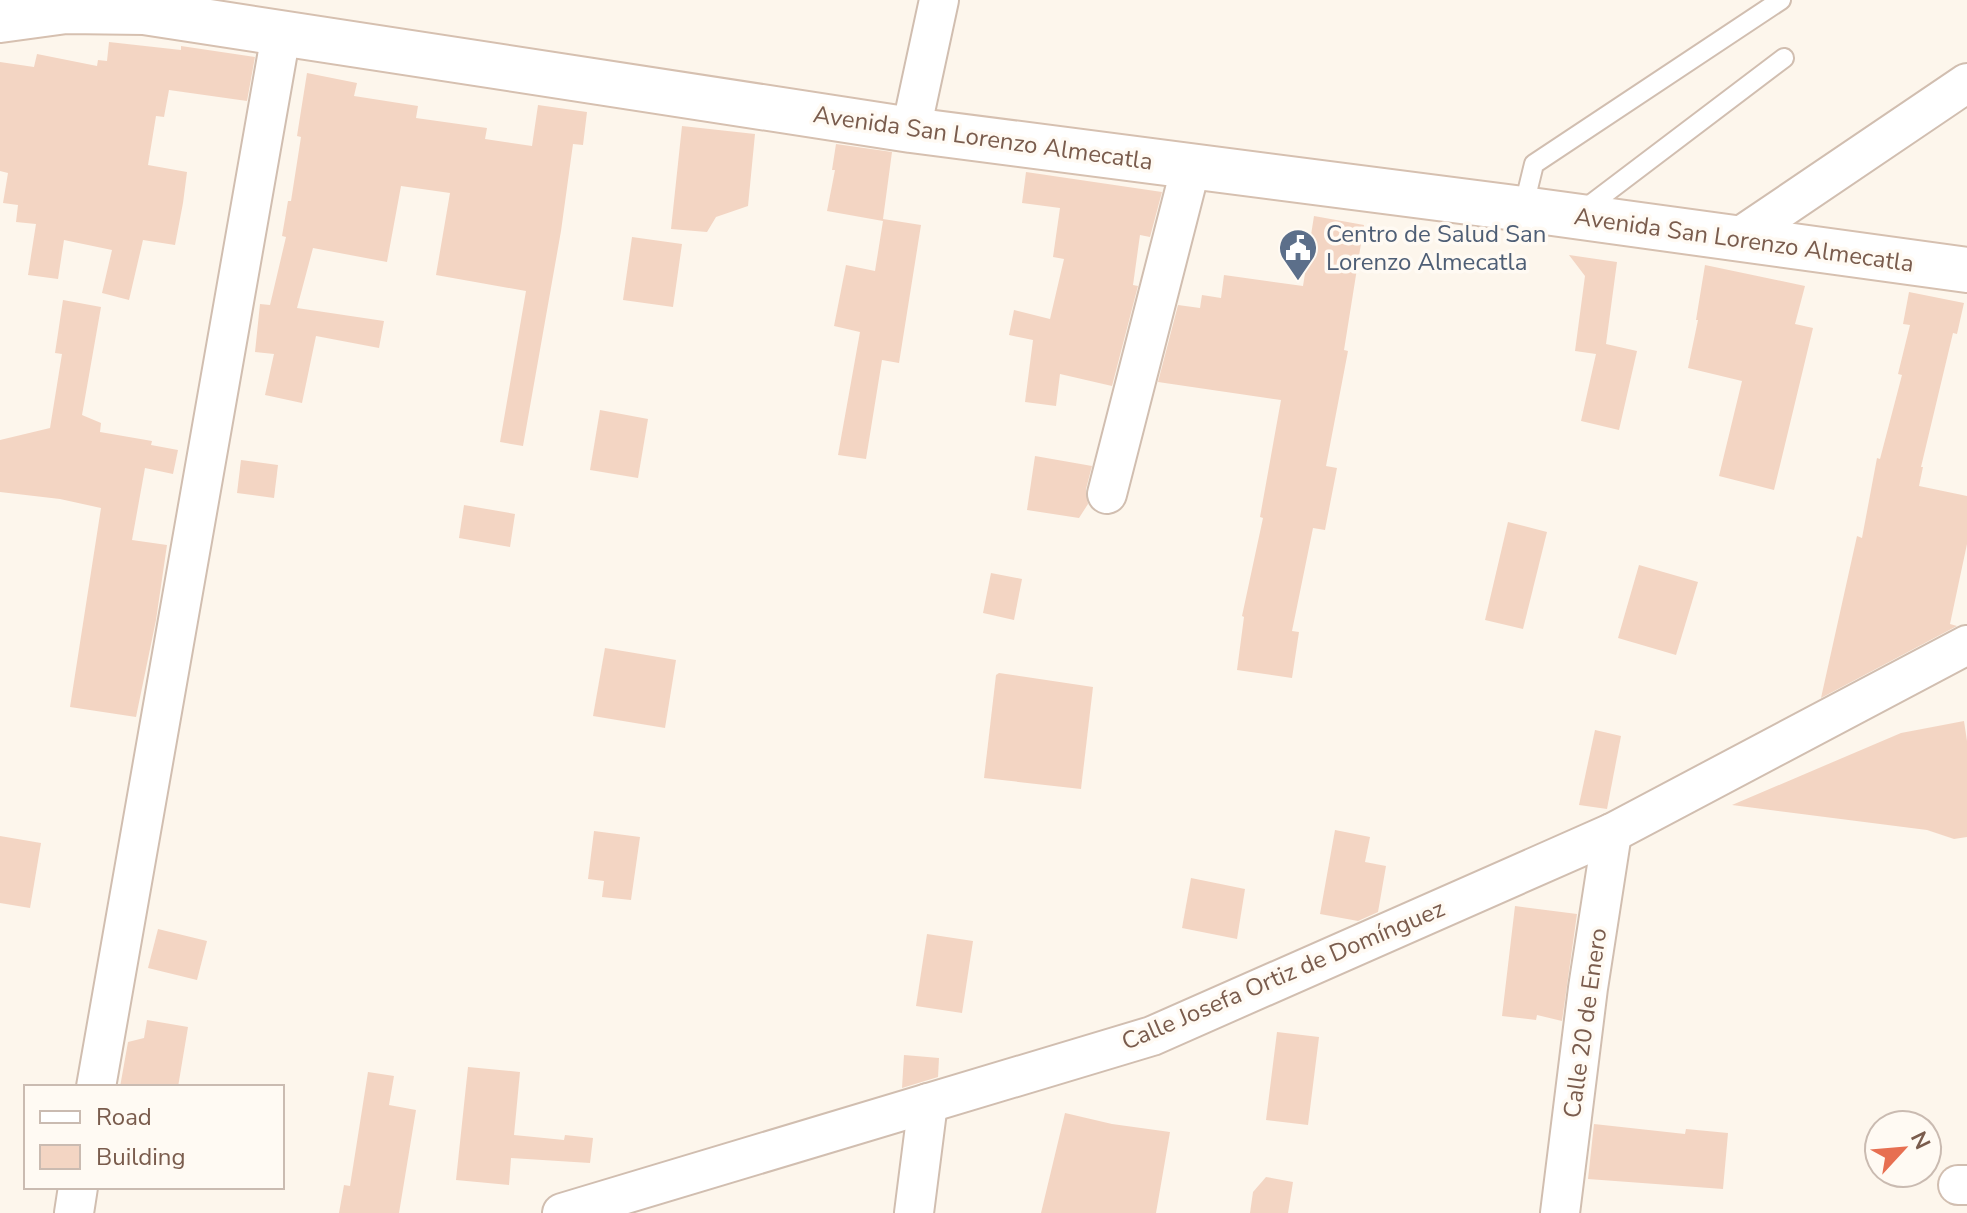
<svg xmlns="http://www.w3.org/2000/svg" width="1967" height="1213" font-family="'Nunito Sans',sans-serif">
  <rect width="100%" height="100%" fill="#fdf6ec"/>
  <g fill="#f3d5c3">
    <path d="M109,42L181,50V46L255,57L247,101L169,90L164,117L156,116L148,165L187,172L183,203L175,245L143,240L129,300L102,293L112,250L64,240L58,279L28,275L36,224L16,222L18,205L3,203L8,173L0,171V62L34,67L37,54L97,66L98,60L107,61Z"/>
    <path d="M307,73L357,83L354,96L418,106L416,118L487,128L485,139L532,146L538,105L587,112L583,145L573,144L561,231L523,446L500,442L526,291L436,275L450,193L401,186L387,262L313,248L297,308L384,321L379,348L316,336L302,403L265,395L274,354L255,352L260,304L270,305L286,237L282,236L288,201H291L301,137L297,136Z"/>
    <path d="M682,126L755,134L748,206L716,217L707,232L671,229Z"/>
    <path d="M836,144L892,152L883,219L921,225L899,363L882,360L866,459L838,455L860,332L834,326L846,265L875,271L883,221L827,211L835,170H832Z"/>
    <path d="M1026,172L1162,192L1150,237L1140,235L1133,285L1138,286L1112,386L1060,374L1056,406L1025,402L1033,340L1009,335L1014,310L1050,319L1064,259L1053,257L1060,208L1022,203Z"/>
    <path d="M1314,216L1364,225L1344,350L1348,351L1326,466L1337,468L1325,530L1313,528L1292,631L1299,632L1292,678L1237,670L1244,617L1242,616L1263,518L1260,517L1281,400L1158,382L1178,305L1200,308L1202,295L1221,298L1224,275L1303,286Z"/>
    <path d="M632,237L682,244L673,307L623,300Z"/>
    <path d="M1569,255L1617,262L1606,344L1637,351L1619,430L1581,421L1596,354L1575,351L1585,276Z"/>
    <path d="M1705,265L1805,286L1795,324L1813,328L1774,490L1719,476L1742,381L1688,368L1698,320H1696Z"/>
    <path d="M1909,292L1964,303L1957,334L1953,333L1921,467H1923L1919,486L1967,496V544L1950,624L1957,626L1821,698L1857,536L1862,538L1877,458L1880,459L1902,375L1898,374L1910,325L1903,324Z"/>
    <path d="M63,300L101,307L82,415L101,423L100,432L152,441L151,445L178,450L173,474L145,468L132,540L167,545L156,620L136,717L70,707L101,508L60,499L0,492V440L50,428L62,354L55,353Z"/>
    <path d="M600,410L648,419L638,478L590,470Z"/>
    <path d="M1035,456L1092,466L1086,489L1088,504L1079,518L1027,510Z"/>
    <path d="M241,460L278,465L274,498L237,493Z"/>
    <path d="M464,505L515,514L510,547L459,538Z"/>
    <path d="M1508,522L1547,532L1523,629L1485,620Z"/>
    <path d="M1639,565L1698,582L1676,655L1618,638Z"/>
    <path d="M991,573L1022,579L1014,620L983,613Z"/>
    <path d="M605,648L676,660L665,728L593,716Z"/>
    <path d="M999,673L1093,687L1081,789L984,778L996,675Z"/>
    <path d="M1964,721L1967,741V837L1954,839L1927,830L1732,805L1901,733Z"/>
    <path d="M1595,730L1621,736L1607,809L1579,805Z"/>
    <path d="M1335,830L1370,837L1365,862L1386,866L1378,912L1358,921L1320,914Z"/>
    <path d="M594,831L640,837L631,900L602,897L604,881L588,879Z"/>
    <path d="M0,836L41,843L30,908L0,903Z"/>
    <path d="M1191,878L1245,889L1237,939L1182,928Z"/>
    <path d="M1515,906L1577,914L1562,1021L1537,1015L1536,1020L1502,1016Z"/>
    <path d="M158,929L207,941L197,980L148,968Z"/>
    <path d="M927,934L973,941L962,1013L916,1006Z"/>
    <path d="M147,1020L188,1027L178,1087H120L128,1042L144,1038Z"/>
    <path d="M1277,1032L1319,1037L1308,1125L1266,1120Z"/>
    <path d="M904,1055L939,1058L938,1077L902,1088Z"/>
    <path d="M468,1067L520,1072L514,1135L564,1140L565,1135L593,1138L590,1163L511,1158L509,1185L456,1180Z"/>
    <path d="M368,1072L394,1076L389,1105L416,1110L399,1213H339L344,1185L350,1186Z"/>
    <path d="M1065,1113L1112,1124L1170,1132L1156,1213H1041Z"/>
    <path d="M1594,1124L1685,1134L1686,1129L1728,1133L1723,1189L1588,1179Z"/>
    <path d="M1266,1177L1293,1182L1288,1213H1250L1253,1192Z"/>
  </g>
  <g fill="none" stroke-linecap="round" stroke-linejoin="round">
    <g stroke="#d1beb0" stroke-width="22">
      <g id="service">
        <path d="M1523,209L1534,164L1781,0"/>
        <path d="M1582,211L1784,58"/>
      </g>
    </g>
    <g stroke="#d1beb0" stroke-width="42">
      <g id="minor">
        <path d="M911,130L939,0"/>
        <path d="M1738,238L1967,83"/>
        <path d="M1107,494L1191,166"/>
        <path d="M96,1087L281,34"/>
        <path d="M1958,1185H1967"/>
        <path d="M74,1213L78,1187"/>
        <path d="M562,1213L1152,1036L1612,833L1967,645"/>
        <path d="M914,1213L928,1103"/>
        <path d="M1560,1213L1588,988L1612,833"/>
      </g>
    </g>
    <g stroke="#d6c0b0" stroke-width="48">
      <path id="secondary" d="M0,20L66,11L144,12L911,130L1523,209L1967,270"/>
    </g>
    <use href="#service" stroke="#fff" stroke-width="18"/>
    <use href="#minor" stroke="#fff" stroke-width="38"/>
    <use href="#secondary" stroke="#fff" stroke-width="44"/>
  </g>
  <defs>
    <g id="civic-pin" transform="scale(2)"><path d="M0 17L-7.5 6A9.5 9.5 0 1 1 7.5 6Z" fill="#5c6f8a" stroke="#fffaf3"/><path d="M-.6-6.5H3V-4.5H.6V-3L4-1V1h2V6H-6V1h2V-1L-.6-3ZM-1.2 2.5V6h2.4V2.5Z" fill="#fff"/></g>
  </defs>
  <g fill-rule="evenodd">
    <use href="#civic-pin" x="1298" y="248"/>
  </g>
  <g text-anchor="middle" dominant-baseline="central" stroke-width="7" stroke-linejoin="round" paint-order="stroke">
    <g font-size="24" fill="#7a5c4d" stroke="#fffaf3">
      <text transform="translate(983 138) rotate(8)">Avenida San Lorenzo Almecatla</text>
      <text transform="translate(1744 240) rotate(8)">Avenida San Lorenzo Almecatla</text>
      <text transform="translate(1283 975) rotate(-23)">Calle Josefa Ortiz de Domínguez</text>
      <text transform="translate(1585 1023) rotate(-82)">Calle 20 de Enero</text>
    </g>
    <g font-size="24" fill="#4e5e75" stroke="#fffaf3" text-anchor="start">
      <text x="1326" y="234">Centro de Salud San<tspan x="1326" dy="28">Lorenzo Almecatla</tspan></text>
    </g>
  </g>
  <rect x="24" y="1085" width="260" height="104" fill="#fffaf3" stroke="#cabbb1" stroke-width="2"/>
  <rect x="40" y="1111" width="40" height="12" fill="#ffffff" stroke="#cabbb1" stroke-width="2"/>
  <text x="96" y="1125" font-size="24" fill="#7a5c4d">Road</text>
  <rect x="40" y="1145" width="40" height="24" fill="#f3d5c3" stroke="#cabbb1" stroke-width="2"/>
  <text x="96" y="1165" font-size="24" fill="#7a5c4d">Building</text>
  <g transform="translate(1903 1149) rotate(64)"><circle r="38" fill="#fffaf3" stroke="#cabbb1" stroke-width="2"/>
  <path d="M0-6L14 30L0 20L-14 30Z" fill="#e76f51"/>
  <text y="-12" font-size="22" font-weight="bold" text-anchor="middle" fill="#7a5c4d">N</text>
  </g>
</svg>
